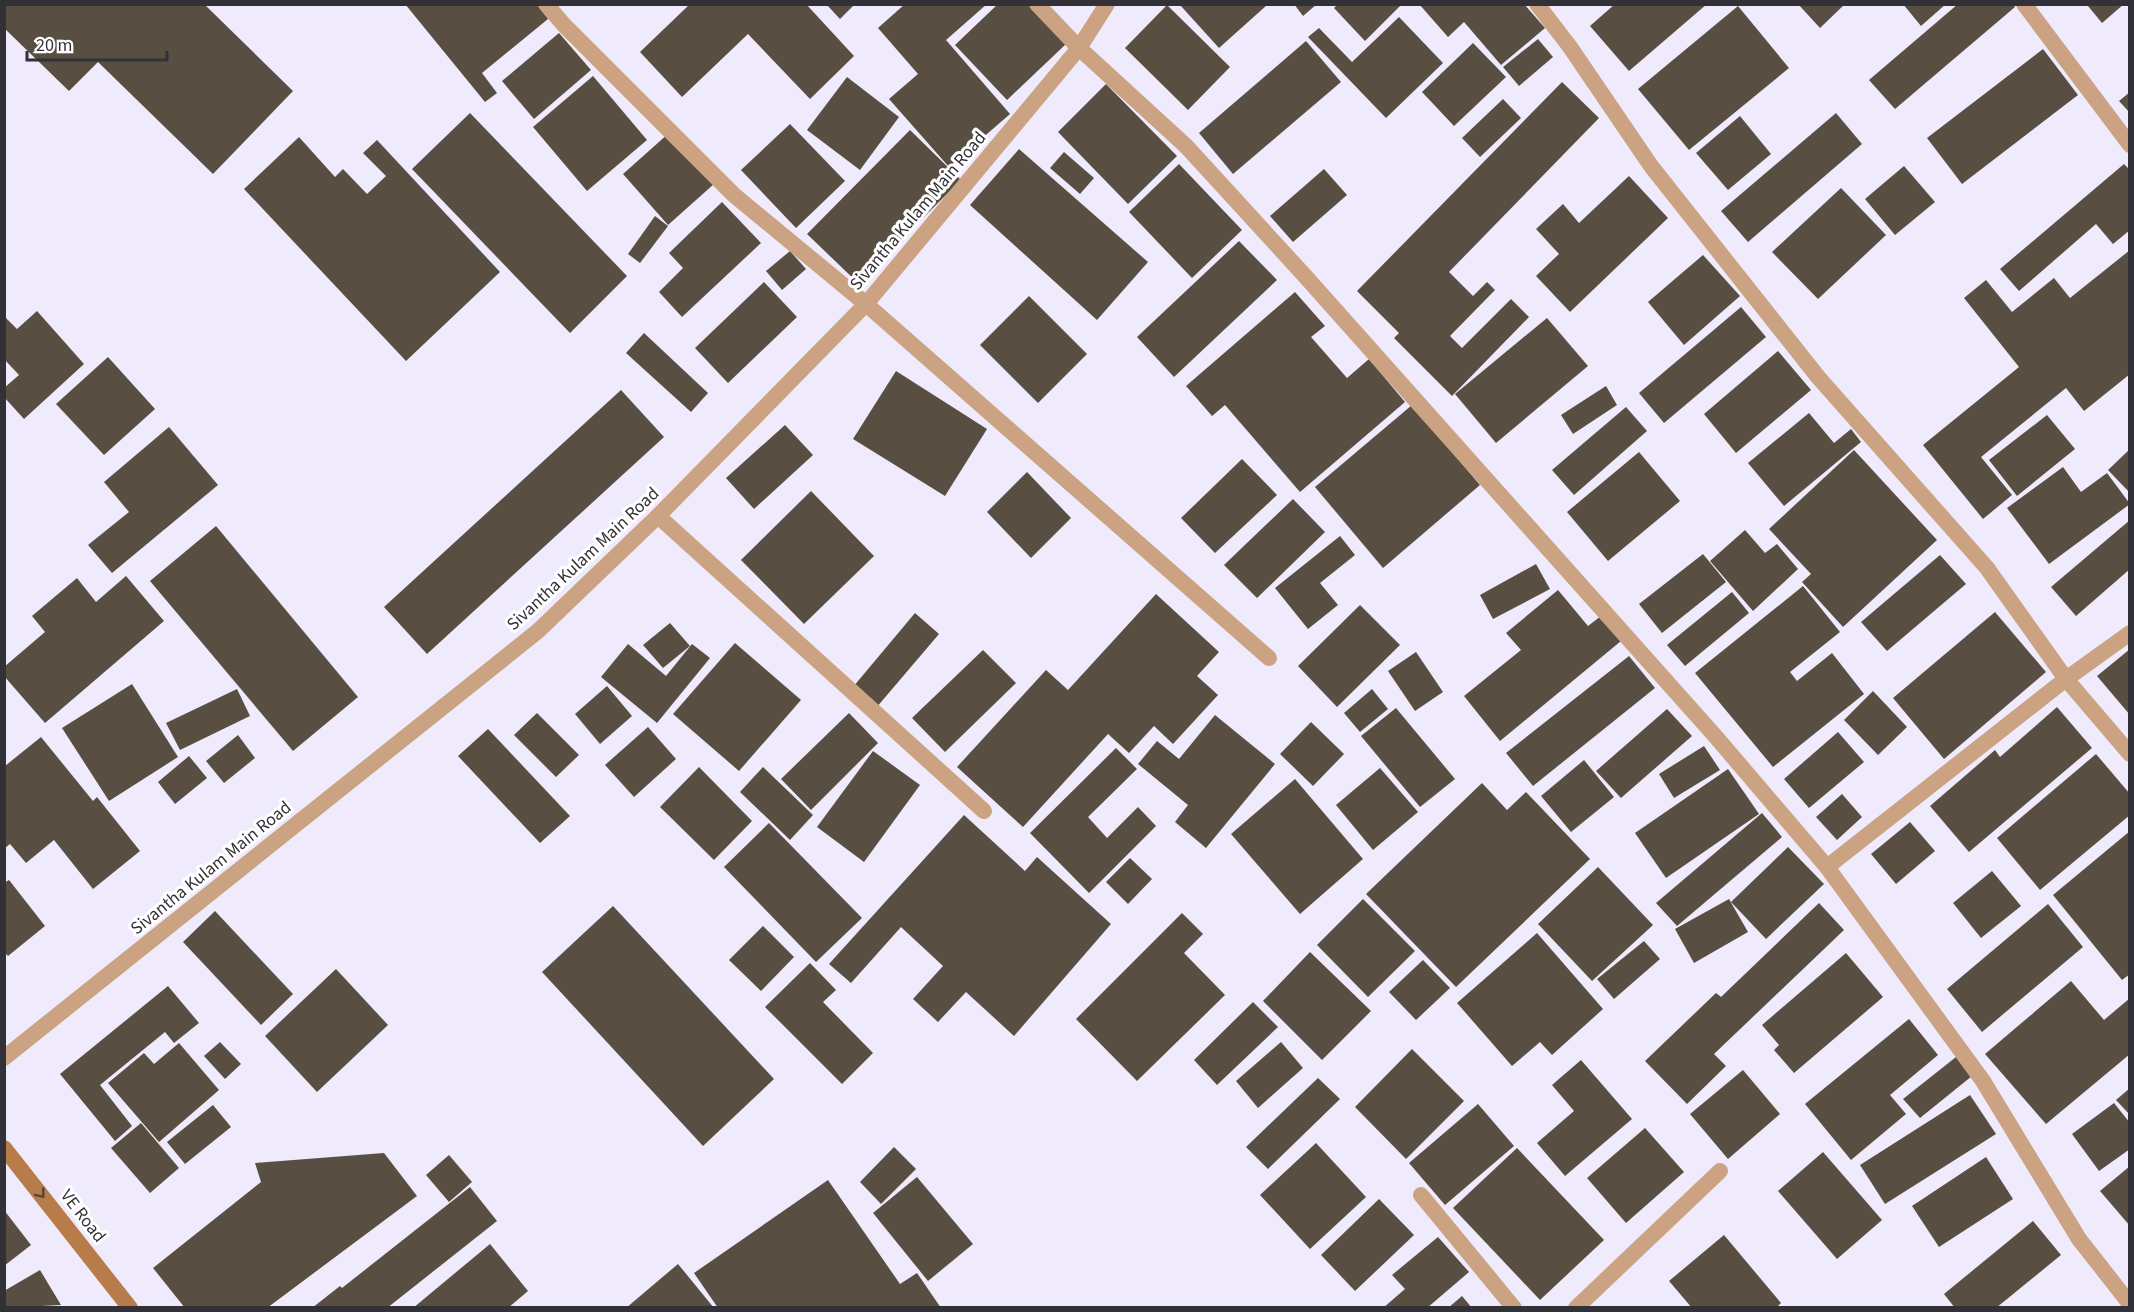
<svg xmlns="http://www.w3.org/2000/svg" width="2134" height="1312" font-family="'Source Sans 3',sans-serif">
  <rect width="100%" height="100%" fill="#efebfc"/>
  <g fill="#584f42">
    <path d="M4,4H204L293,91L213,174L98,62L69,91L4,28Z"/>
    <path d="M405,4H537L548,19L482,73L497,93L485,102Z"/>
    <path d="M690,4H806L854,56L810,99L748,34L682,97L640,52Z"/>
    <path d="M826,4H855L840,19Z"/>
    <path d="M905,4H987L946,40L1010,114L949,167L889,99L918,74L878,28Z"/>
    <path d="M998,4H1029L1066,44L1007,100L955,45Z"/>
    <path d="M1294,4H1317L1303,16Z"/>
    <path d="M1338,4H1402L1365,41L1334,8Z"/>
    <path d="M1419,4H1524L1545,28L1501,65L1464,22L1448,37Z"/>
    <path d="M1615,4H1707L1629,71L1590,26Z"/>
    <path d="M1798,4H1845L1820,28Z"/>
    <path d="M1903,4H1946L1921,26Z"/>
    <path d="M1958,4H2013L2015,7L1895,109L1869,80Z"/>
    <path d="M2090,4H2124L2102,23L2088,6Z"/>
    <path d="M1167,5L1230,67L1188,110L1125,48Z"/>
    <path d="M1180,5H1267L1219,48Z"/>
    <path d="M1738,6L1789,68L1689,150L1638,89Z"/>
    <path d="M1399,17L1443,63L1386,118L1308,37L1319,28L1352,62Z"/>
    <path d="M559,33L591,70L534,119L502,81Z"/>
    <path d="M1538,39L1553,57L1519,86L1503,67Z"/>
    <path d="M1306,41L1341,82L1233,174L1199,133Z"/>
    <path d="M1473,43L1506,77L1454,126L1422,92Z"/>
    <path d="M2043,49L2078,95L1962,184L1927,138Z"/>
    <path d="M593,76L647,140L587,191L533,127Z"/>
    <path d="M847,77L899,117L860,170L807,130Z"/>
    <path d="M1562,82L1599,118L1449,272L1473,296L1487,282L1495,290L1450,336L1462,348L1511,299L1529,317L1452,396L1394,338L1399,333L1357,291Z"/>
    <path d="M1106,84L1177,156L1128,204L1058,132Z"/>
    <path d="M2130,92V113L2119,101Z"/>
    <path d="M1503,99L1521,118L1480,157L1462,138Z"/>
    <path d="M470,113L627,276L570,333L412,169Z"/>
    <path d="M1836,113L1862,144L1748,242L1721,211Z"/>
    <path d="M1740,116L1771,154L1728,190L1696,153Z"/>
    <path d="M790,124L845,181L796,228L741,170Z"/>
    <path d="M910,130L961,180L858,283L807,234Z"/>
    <path d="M669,133L714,184L668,225L623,174Z"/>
    <path d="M299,137L335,177L343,169L367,194L386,176L363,153L377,140L500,272L406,361L244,189Z"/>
    <path d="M1019,149L1148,262L1097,320L970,205Z"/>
    <path d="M1064,152L1094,178L1080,194L1050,168Z"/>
    <path d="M1179,164L1242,230L1192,278L1129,212Z"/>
    <path d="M2124,164L2130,170V230L2113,244L2096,224L2019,291L2000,269Z"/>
    <path d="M1904,166L1935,202L1895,235L1865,199Z"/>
    <path d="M1324,169L1347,195L1293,242L1270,216Z"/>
    <path d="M1629,176L1668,218L1570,312L1536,276L1559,254L1536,229L1563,204L1579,223Z"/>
    <path d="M1841,188L1886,235L1818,299L1772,252Z"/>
    <path d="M722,202L761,243L682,317L659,292L683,268L669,253Z"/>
    <path d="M655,216L668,226L640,263L628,254Z"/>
    <path d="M1239,241L1277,280L1174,377L1137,337Z"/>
    <path d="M2130,250V374L2084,411L2066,388L1981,457L2012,495L1983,519L1923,445L2019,367L1964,298L1986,280L2012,312L2054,278L2070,298Z"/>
    <path d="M790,251L806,269L782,290L766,271Z"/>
    <path d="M1703,255L1740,296L1684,345L1648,302Z"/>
    <path d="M764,282L797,317L728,383L695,348Z"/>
    <path d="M1295,292L1325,326L1311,337L1347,378L1369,359L1405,402L1300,492L1225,405L1212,416L1186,386Z"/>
    <path d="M1029,296L1087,354L1038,403L980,345Z"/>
    <path d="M1741,307L1766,337L1664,423L1639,393Z"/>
    <path d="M37,311L84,364L24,419L4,397V388L19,375L4,359V316L17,329Z"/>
    <path d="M1547,318L1588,366L1496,443L1455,394Z"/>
    <path d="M644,333L708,393L691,412L626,353Z"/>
    <path d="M1778,351L1811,390L1736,453L1704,414Z"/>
    <path d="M108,357L155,409L104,455L56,404Z"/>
    <path d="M896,371L987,429L945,496L853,439Z"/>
    <path d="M1606,386L1617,405L1573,434L1561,415Z"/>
    <path d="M621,390L664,437L427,654L384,607Z"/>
    <path d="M1412,405L1480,485L1383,568L1315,487Z"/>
    <path d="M1626,407L1647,431L1574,495L1552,470Z"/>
    <path d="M1809,413L1834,443L1851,429L1861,442L1784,506L1748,463Z"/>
    <path d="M2047,415L2075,449L2017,496L1989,460Z"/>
    <path d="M785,425L813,455L754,509L726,478Z"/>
    <path d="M169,427L218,485L112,573L88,545L129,512L104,482Z"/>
    <path d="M2130,449V493L2108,470Z"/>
    <path d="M1854,450L1937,540L1843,627L1802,582L1811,574L1769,529Z"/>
    <path d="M1639,452L1680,501L1608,561L1567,512Z"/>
    <path d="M1242,459L1277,495L1215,553L1181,518Z"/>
    <path d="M2063,467L2081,492L2107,473L2130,504L2049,564L2007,508Z"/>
    <path d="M1027,472L1071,518L1031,558L987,512Z"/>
    <path d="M811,491L874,556L804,624L741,560Z"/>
    <path d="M1293,499L1325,532L1257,598L1224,565Z"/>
    <path d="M2130,520V569L2076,616L2051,587Z"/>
    <path d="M216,526L358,697L293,751L150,581Z"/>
    <path d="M1745,530L1765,553L1777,544L1798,569L1753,611L1710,561Z"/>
    <path d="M1340,536L1355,555L1320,583L1338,605L1308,629L1275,588Z"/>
    <path d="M1703,554L1726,582L1662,633L1639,604Z"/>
    <path d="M1940,555L1966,584L1887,651L1861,622Z"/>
    <path d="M1536,564L1550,589L1493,619L1480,595Z"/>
    <path d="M126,576L164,621L45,723L4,676V667L45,632L32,616L77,578L96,602Z"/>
    <path d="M1803,586L1840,632L1790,672L1797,681L1832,653L1864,694L1773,767L1695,673Z"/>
    <path d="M1558,590L1588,626L1601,616L1621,641L1500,741L1464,696L1521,650L1506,633Z"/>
    <path d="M1732,592L1749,613L1685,666L1667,645Z"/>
    <path d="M1156,594L1219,652L1197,676L1218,695L1173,744L1154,726L1129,753L1108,734L1023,827L957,767L1046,670L1068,690Z"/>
    <path d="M1360,605L1400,645L1337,707L1298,666Z"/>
    <path d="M1995,612L2046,672L1944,759L1893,698Z"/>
    <path d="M915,613L939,634L876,708L853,687Z"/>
    <path d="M670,623L690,646L663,668L643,645Z"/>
    <path d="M735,643L801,700L739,771L673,714Z"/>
    <path d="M628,644L666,676L692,644L710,658L657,723L601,677Z"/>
    <path d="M2130,649V715L2097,676Z"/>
    <path d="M983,650L1016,683L945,752L912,718Z"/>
    <path d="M1416,652L1443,692L1415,711L1388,671Z"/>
    <path d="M1629,656L1655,688L1533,786L1506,753Z"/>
    <path d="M132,684L178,757L109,801L62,728Z"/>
    <path d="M607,686L632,716L600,744L575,714Z"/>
    <path d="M237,689L250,716L180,750L166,723Z"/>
    <path d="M1372,689L1388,709L1360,732L1344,713Z"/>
    <path d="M1873,691L1907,727L1878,755L1844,720Z"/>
    <path d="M2057,707L2092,748L1969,852L1930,806L1995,750L2000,757Z"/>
    <path d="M1396,708L1455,779L1420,807L1361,736Z"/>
    <path d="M1667,709L1692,736L1621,798L1596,771Z"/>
    <path d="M537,713L579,755L556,777L514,735Z"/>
    <path d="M849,713L878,743L811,810L781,779Z"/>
    <path d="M1215,715L1275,764L1206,848L1175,822L1188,805L1138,764L1157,741L1179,759Z"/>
    <path d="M1311,722L1344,754L1313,786L1280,754Z"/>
    <path d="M648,727L676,759L634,797L605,765Z"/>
    <path d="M488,729L570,816L540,843L458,756Z"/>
    <path d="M1838,732L1864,762L1809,808L1784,779Z"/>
    <path d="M238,735L255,758L224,783L206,761Z"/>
    <path d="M41,737L93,801L97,797L140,851L93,889L54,840L26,863L10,844L5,848V766Z"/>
    <path d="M1704,746L1720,770L1674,798L1659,774Z"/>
    <path d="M1116,748L1137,769L1088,817L1107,838L1138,807L1156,826L1089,893L1030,833Z"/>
    <path d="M873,751L920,785L864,862L817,827Z"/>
    <path d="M2096,754L2130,794V815L2040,890L1997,838Z"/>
    <path d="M189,756L207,778L175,804L158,782Z"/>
    <path d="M1584,760L1614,797L1571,832L1541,796Z"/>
    <path d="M699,767L752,821L714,860L660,807Z"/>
    <path d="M763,767L813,815L790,840L740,792Z"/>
    <path d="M1380,768L1418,812L1373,850L1336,805Z"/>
    <path d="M1728,769L1759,814L1666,878L1635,833Z"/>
    <path d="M1295,779L1363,859L1300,914L1231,834Z"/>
    <path d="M1482,783L1507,810L1526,792L1590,859L1456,987L1366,894Z"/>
    <path d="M1842,794L1862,817L1837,840L1816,817Z"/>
    <path d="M1762,813L1782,837L1677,926L1656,903Z"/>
    <path d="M964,815L1025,871L1037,857L1111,924L1014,1036L966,992L938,1022L913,999L943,966L901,927L851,983L829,964Z"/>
    <path d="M1910,822L1935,851L1896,884L1871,854Z"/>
    <path d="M769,823L862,918L816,962L724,867Z"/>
    <path d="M2130,831V974L2122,980L2053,895Z"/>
    <path d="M1788,847L1824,884L1766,939L1731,902Z"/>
    <path d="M1130,858L1152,879L1128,904L1106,882Z"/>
    <path d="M1598,867L1653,925L1592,981L1538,924Z"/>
    <path d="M1992,871L2021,906L1981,938L1953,903Z"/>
    <path d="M9,880L45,926L8,956L4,952V883Z"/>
    <path d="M1363,899L1415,951L1368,997L1317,945Z"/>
    <path d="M1729,899L1748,932L1694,963L1675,929Z"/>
    <path d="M1819,903L1844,930L1714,1054L1726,1066L1687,1104L1645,1061L1716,993L1721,997Z"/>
    <path d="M2048,904L2083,947L1982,1032L1947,989Z"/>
    <path d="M613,906L774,1079L703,1146L542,972Z"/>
    <path d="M215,911L293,994L261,1025L183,942Z"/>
    <path d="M1182,913L1203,934L1184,953L1225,995L1137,1081L1076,1019Z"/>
    <path d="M763,926L794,957L761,991L729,960Z"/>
    <path d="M1537,933L1603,1009L1552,1055L1540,1042L1512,1066L1457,1003Z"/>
    <path d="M1644,941L1660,959L1614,999L1597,979Z"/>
    <path d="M1310,952L1371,1011L1322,1060L1263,1001Z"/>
    <path d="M1846,953L1883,997L1794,1073L1774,1050L1779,1045L1762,1025Z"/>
    <path d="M1423,960L1450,988L1416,1020L1389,992Z"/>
    <path d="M810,963L836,990L823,1002L873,1053L842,1084L765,1007Z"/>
    <path d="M336,969L388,1025L317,1092L265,1036Z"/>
    <path d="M2071,981L2104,1020L2130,998V1054L2046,1124L1985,1054Z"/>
    <path d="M168,986L199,1023L174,1043L165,1032L100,1085L132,1126L115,1141L60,1074Z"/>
    <path d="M1253,1002L1278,1027L1217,1085L1194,1060Z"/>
    <path d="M1909,1019L1938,1055L1890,1095L1906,1114L1851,1160L1805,1104Z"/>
    <path d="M220,1042L241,1064L225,1079L204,1056Z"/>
    <path d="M1281,1042L1303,1068L1258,1108L1236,1081Z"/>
    <path d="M179,1043L219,1090L159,1142L108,1083L144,1053L154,1064Z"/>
    <path d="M1412,1049L1464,1101L1406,1159L1355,1107Z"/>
    <path d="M1956,1057L1972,1076L1920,1118L1903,1099Z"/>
    <path d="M1581,1060L1632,1119L1565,1176L1537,1143L1574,1111L1552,1085Z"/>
    <path d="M1743,1070L1780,1114L1728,1159L1690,1114Z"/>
    <path d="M1318,1078L1340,1099L1268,1169L1246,1147Z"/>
    <path d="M2130,1088V1115L2116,1100Z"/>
    <path d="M1970,1095L1996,1134L1885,1204L1860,1165Z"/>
    <path d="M2114,1103L2130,1123V1149L2099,1171L2072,1134Z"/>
    <path d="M1478,1104L1514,1146L1445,1205L1409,1163Z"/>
    <path d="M213,1105L231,1127L185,1164L167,1142Z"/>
    <path d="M141,1123L179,1168L150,1193L111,1148Z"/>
    <path d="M1645,1128L1684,1172L1626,1223L1587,1178Z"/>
    <path d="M1316,1143L1366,1197L1310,1249L1260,1195Z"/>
    <path d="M894,1147L916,1169L881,1204L860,1182Z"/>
    <path d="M1517,1148L1604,1240L1540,1300L1453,1208Z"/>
    <path d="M1823,1152L1882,1220L1837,1259L1778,1191Z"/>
    <path d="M384,1153L417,1196L267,1308H185L153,1268L261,1182L255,1163Z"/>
    <path d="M449,1155L472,1182L449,1202L426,1175Z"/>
    <path d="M1986,1157L2013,1199L1939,1247L1912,1206Z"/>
    <path d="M2130,1166V1226L2100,1191Z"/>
    <path d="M917,1177L973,1244L928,1281L873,1213Z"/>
    <path d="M828,1180L900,1284L917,1273L941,1308H718L694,1273Z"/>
    <path d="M470,1187L497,1221L387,1308H312L340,1286L342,1288Z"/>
    <path d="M1379,1199L1414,1235L1355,1291L1321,1255Z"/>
    <path d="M4,1210L31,1245L4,1266Z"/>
    <path d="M2033,1221L2061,1255L1996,1308H1955L1944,1294Z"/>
    <path d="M1724,1235L1781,1303L1776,1308H1692L1669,1281Z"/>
    <path d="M1438,1237L1469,1272L1427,1308H1383L1405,1289L1392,1275Z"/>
    <path d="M490,1244L528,1291L508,1308H413Z"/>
    <path d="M678,1264L714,1308H626Z"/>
    <path d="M40,1270L61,1305L4,1308V1291Z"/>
    <path d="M1462,1296L1472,1308H1448Z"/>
  </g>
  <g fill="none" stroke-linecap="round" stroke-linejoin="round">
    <g stroke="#cba282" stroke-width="16">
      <path d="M546,4L564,25L734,195L866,304L1269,658"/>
      <path d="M1037,4L1079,48L1186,146L1305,276L1716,737L1827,867L1983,1081L2079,1239L2130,1304"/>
      <path d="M1537,4L1570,47L1651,166L1818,377L1987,568L2066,679L2130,754"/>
      <path d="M2024,4L2130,145"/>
      <path d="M658,516L984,811"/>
      <path d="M1827,867L2066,679L2130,633"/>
      <path d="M1421,1195L1514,1308"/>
      <path d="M1576,1308L1720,1171"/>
    </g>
    <path stroke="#cba282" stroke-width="16" d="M4,1058L538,631L658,516L866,304L1079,48L1107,4"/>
    <path stroke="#b87b4a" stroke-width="16" d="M4,1148L130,1308"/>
  </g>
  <defs><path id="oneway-chevron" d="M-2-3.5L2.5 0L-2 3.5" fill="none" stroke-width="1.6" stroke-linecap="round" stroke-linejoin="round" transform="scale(1.5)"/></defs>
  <use stroke="#54443c" href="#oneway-chevron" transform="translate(41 1194) rotate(52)"/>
  <g text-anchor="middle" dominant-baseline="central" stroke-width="6" stroke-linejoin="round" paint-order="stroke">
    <g font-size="18" fill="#333138" stroke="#fff">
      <text transform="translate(918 211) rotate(-50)">Sivantha Kulam Main Road</text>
      <text transform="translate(583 559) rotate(-43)">Sivantha Kulam Main Road</text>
      <text transform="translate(211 868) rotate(-39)">Sivantha Kulam Main Road</text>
      <text transform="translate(83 1216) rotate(52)">VE Road</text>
    </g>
  </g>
  <rect width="2134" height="1312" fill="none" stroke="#333138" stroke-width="12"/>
  <path d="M27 51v9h140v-9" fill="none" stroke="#333138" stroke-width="3"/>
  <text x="36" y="51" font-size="18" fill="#333138" stroke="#ffffff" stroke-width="4.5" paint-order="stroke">20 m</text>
</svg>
